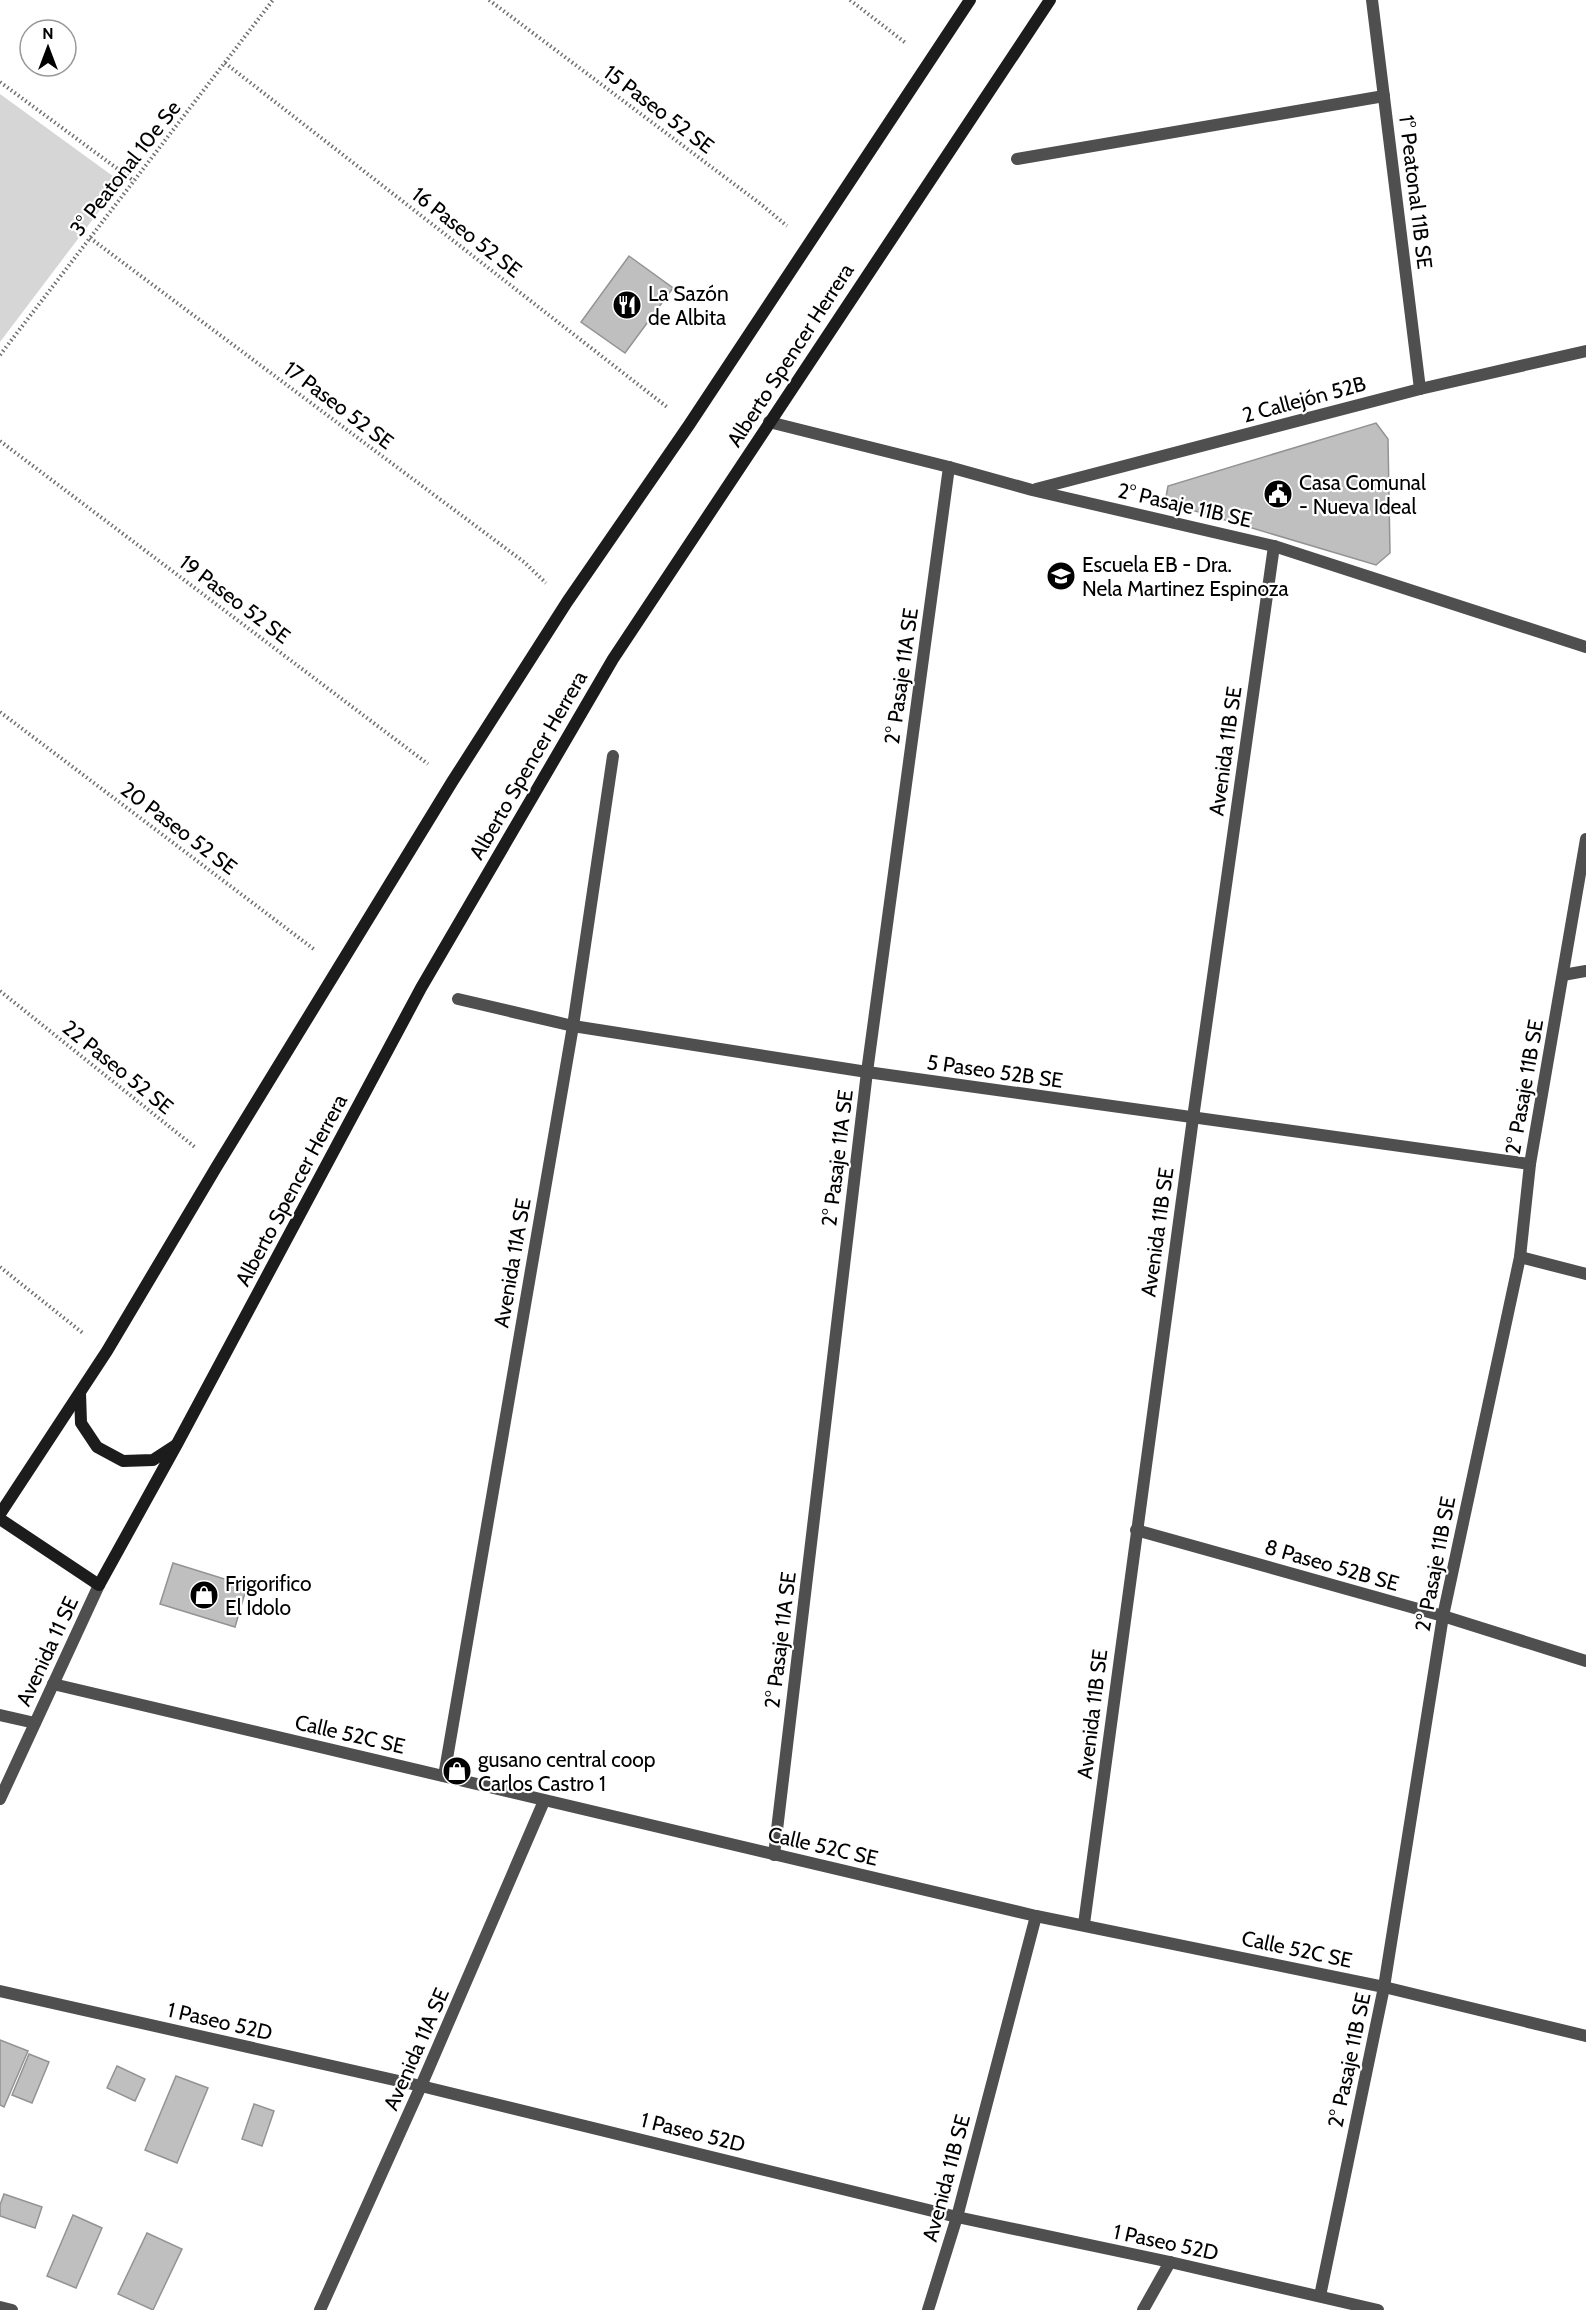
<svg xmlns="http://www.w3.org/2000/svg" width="1586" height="2310" font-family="Cabin,sans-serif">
  <rect width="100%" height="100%" fill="#fff"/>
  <path fill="#d6d6d6" d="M0,94L121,182L0,342Z"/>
  <g fill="#bfbfbf" stroke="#939393" stroke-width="1.5">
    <path d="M629,256L673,288L625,353L581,322Z"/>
    <path d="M1376,423L1388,439L1390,553L1376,565L1165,502L1168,486Z"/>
    <path d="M173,1563L247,1586L235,1627L160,1604Z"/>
    <path d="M0,2040L28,2051L4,2107L0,2105Z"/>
    <path d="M29,2054L49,2062L32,2103L12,2095Z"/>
    <path d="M117,2066L145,2079L135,2101L107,2088Z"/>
    <path d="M176,2076L208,2088L177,2163L145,2150Z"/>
    <path d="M254,2104L274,2111L262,2146L242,2139Z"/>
    <path d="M4,2194L42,2207L35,2228L0,2216V2205Z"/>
    <path d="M73,2215L102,2228L76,2288L47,2276Z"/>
    <path d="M147,2233L182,2249L153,2310L118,2294Z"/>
  </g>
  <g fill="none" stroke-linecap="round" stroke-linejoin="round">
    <g stroke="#717171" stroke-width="4" stroke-dasharray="1.5 3" stroke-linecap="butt">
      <path d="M489,0L762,205L787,226"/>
      <path d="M850,0L907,44"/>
      <path d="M225,63L667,407"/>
      <path d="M0,82L134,181"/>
      <path d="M90,238L524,562L546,583"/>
      <path d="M0,355L273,0"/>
      <path d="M0,441L428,764"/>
      <path d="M0,712L315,950"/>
      <path d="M0,991L196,1148"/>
      <path d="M0,1267L84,1334"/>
    </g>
    <g stroke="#4f4f4f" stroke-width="12">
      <path d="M1372,0L1420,389"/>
      <path d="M1017,159L1384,96"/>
      <path d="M769,422L949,467L1032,490L1274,546L1586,647"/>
      <path d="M1036,489L1420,389L1586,351"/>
      <path d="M1563,975L1586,971"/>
      <path d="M458,999L573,1026L867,1072L1530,1164"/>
      <path d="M1520,1257L1586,1274"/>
      <path d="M1136,1530L1443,1616L1586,1661"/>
      <path d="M53,1684L1036,1916L1384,1987L1586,2036"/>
      <path d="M0,1715L35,1723"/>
      <path d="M444,1776L573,1026L613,756"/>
      <path d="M0,1799L99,1585"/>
      <path d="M774,1855L867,1072L949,467"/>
      <path d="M1084,1924L1193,1118L1274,546"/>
      <path d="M0,1991L421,2086L957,2217L1170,2262L1378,2310"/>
      <path d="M1320,2296L1384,1987L1443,1616L1520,1257L1530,1164L1586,839"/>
      <path d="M0,2307L12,2310"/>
      <path d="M320,2310L421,2086L544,1801"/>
      <path d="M928,2310L957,2217L1036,1916"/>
      <path d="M1143,2310L1170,2262"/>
    </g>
    <g stroke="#1c1c1c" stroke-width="12">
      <path d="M80,1393L81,1423L97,1447L123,1461L153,1460L176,1445"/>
      <path d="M0,1514L107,1351L217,1166L452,782L567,602L689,425L970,0"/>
      <path d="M0,1519L99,1585L177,1444L421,988L613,659L1050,0"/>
    </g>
  </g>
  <defs>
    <g id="restaurant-disc" transform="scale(1.5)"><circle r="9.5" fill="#000" stroke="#fff"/><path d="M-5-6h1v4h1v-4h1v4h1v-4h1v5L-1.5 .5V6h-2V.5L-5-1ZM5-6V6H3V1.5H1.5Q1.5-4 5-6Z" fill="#fff"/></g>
    <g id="civic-disc" transform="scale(1.5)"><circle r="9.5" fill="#000" stroke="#fff"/><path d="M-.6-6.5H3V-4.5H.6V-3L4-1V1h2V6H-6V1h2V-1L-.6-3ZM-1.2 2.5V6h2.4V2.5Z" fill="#fff"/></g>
    <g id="school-disc" transform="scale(1.5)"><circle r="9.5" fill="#000" stroke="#fff"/><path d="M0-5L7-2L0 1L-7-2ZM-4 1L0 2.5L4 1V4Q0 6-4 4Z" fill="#fff"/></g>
    <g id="shop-disc" transform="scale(1.5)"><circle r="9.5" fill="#000" stroke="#fff"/><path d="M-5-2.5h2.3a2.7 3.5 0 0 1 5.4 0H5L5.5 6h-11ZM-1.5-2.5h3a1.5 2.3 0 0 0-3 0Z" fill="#fff"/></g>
  </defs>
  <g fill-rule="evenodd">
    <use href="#restaurant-disc" x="627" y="305"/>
    <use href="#civic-disc" x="1278" y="494"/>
    <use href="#school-disc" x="1061" y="576"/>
    <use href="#shop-disc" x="204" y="1595"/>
    <use href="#shop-disc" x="457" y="1771"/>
  </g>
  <g text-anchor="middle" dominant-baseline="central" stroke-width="4.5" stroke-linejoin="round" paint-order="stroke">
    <g font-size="21" fill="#000" stroke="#fff">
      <text transform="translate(659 109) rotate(37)">15 Paseo 52 SE</text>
      <text transform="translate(125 168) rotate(-52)">3° Peatonal 10e Se</text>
      <text transform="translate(1416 192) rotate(83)">1° Peatonal 11B SE</text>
      <text transform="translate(467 232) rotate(38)">16 Paseo 52 SE</text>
      <text transform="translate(790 355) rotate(-57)">Alberto Spencer Herrera</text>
      <text transform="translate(1304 399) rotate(-15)">2 Callejón 52B</text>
      <text transform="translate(339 405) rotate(37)">17 Paseo 52 SE</text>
      <text transform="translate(1185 505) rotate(13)">2° Pasaje 11B SE</text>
      <text transform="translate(235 599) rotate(37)">19 Paseo 52 SE</text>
      <text transform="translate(901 676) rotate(-82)">2° Pasaje 11A SE</text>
      <text transform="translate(1225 751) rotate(-82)">Avenida 11B SE</text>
      <text transform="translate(528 765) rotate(-60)">Alberto Spencer Herrera</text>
      <text transform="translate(179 828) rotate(37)">20 Paseo 52 SE</text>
      <text transform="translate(118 1067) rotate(39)">22 Paseo 52 SE</text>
      <text transform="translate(995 1071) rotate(8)">5 Paseo 52B SE</text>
      <text transform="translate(1524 1087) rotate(-80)">2° Pasaje 11B SE</text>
      <text transform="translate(837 1158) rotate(-83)">2° Pasaje 11A SE</text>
      <text transform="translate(291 1190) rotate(-62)">Alberto Spencer Herrera</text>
      <text transform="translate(1157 1232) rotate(-82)">Avenida 11B SE</text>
      <text transform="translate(512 1263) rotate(-80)">Avenida 11A SE</text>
      <text transform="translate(1435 1564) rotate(-79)">2° Pasaje 11B SE</text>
      <text transform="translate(1332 1565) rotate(16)">8 Paseo 52B SE</text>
      <text transform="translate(780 1640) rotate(-83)">2° Pasaje 11A SE</text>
      <text transform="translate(47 1651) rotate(-65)">Avenida 11 SE</text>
      <text transform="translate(1092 1714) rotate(-83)">Avenida 11B SE</text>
      <text transform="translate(350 1734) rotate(13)">Calle 52C SE</text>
      <text transform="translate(823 1846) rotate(13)">Calle 52C SE</text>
      <text transform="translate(1297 1949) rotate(12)">Calle 52C SE</text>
      <text transform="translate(220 2021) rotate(13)">1 Paseo 52D</text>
      <text transform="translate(416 2049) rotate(-66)">Avenida 11A SE</text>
      <text transform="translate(1349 2060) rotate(-78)">2° Pasaje 11B SE</text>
      <text transform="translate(693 2132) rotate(14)">1 Paseo 52D</text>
      <text transform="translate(946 2178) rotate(-75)">Avenida 11B SE</text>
      <text transform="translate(1166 2242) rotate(12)">1 Paseo 52D</text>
    </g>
    <g font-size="21" fill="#000" stroke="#fff" text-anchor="start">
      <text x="648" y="293">La Sazón<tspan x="648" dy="24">de Albita</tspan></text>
      <text x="1299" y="482">Casa Comunal<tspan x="1299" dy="24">- Nueva Ideal</tspan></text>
      <text x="1082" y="564">Escuela EB - Dra.<tspan x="1082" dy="24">Nela Martinez Espinoza</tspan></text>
      <text x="225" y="1583">Frigorifico<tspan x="225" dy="24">El Idolo</tspan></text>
      <text x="478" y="1759">gusano central coop<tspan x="478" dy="24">Carlos Castro 1</tspan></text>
    </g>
  </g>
  <g transform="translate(48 48)"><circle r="28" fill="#ffffff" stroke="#999999" stroke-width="1.5"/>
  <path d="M0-4.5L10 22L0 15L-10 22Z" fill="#000000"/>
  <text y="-9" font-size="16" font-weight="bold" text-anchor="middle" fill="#000000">N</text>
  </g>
</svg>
